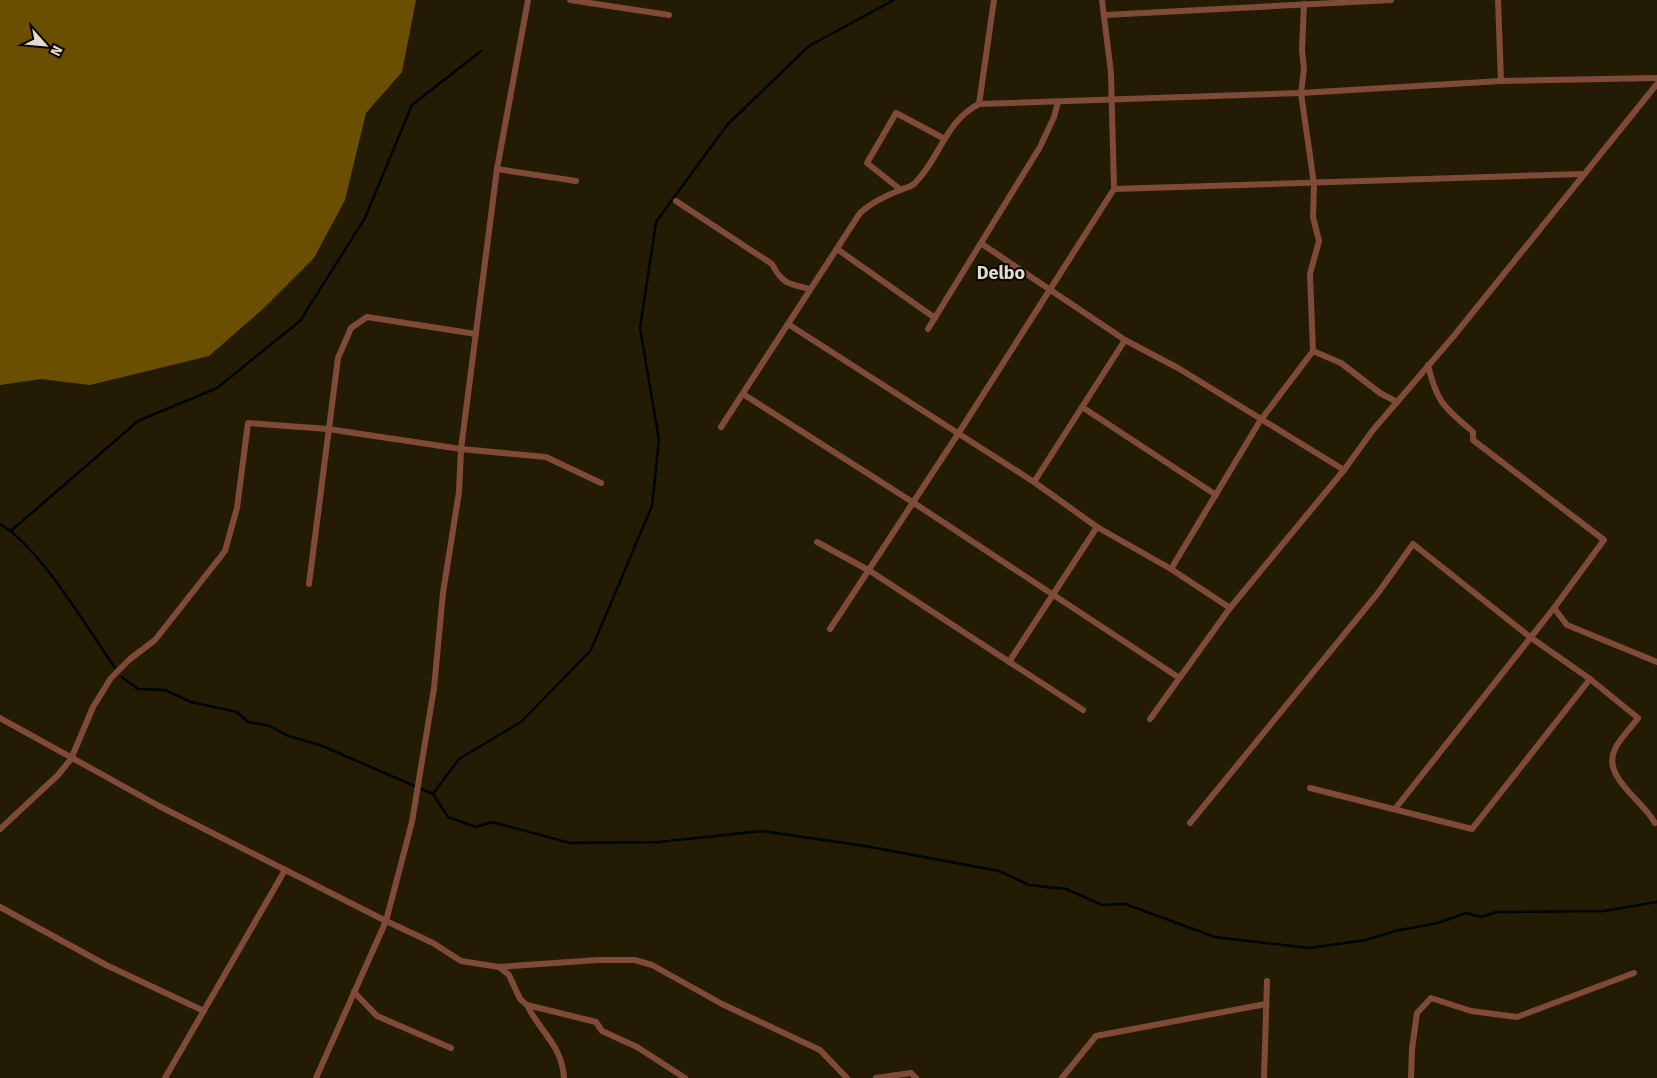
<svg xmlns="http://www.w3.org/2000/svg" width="1657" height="1078" font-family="'Fira Sans',sans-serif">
  <rect width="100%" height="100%" fill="#241b04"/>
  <path fill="#6a4f00" d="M0,0H416L402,72L366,113L345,200L314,258L264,308L209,356L90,385L41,379L0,385Z"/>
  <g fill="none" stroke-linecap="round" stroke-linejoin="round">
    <g stroke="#000607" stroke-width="2.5">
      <path d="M0,524C39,546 88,629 115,668"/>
      <path d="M12,530L138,421L217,388L300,321L365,218L412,105L481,51"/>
      <path d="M122,677L138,689L165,690L191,702L237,712L248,722L270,726L288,736L320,745L433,794L448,817L476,827L492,822L570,843L659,842L762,831L865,846L999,871L1029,885L1066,889L1102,905L1125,904L1215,937L1309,948L1366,940L1395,931L1438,923L1466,913L1481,917L1496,912L1604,911L1657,902"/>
      <path d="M433,794L459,759L521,722L591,650L652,506L659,440L640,328L656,222L727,125L809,46L894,0"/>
    </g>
    <g stroke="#804a39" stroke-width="6">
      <path d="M528,0L497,169L461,449L459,492L443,593L434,688L412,822L386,921L433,943L461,961L499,967L509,975L520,999L527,1005L596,1022L602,1031L637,1047L685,1078"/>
      <path d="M570,0L669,15"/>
      <path d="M1498,0L1501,81"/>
      <path d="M1304,4L1302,50L1304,69L1301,93L1314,184L1313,217L1319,241L1310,274L1313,351L1341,363L1380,393L1397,402"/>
      <path d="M1105,15L1391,0"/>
      <path d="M979,104L994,0"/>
      <path d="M497,169L576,181"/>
      <path d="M1114,189L1582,174"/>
      <path d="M901,190L867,163L896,113L943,138"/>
      <path d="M676,201L772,264C782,284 789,284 810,289"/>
      <path d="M982,244L1125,340L1178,368L1344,470"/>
      <path d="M837,249L935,318"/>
      <path d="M788,324L1034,482L1097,527L1171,569L1230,608"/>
      <path d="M928,329L1040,147L1054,117L1058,102"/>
      <path d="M1428,365C1437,403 1444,407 1473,432V440L1604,540L1554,608L1567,625L1657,662"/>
      <path d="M743,394L914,503L1178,677"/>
      <path d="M1082,407L1216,495"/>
      <path d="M721,427L860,213C872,202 885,196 900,190C905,188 910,187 914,184C940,159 945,121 979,104L1301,93L1501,81L1657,78"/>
      <path d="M1034,482L1125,340"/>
      <path d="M817,542L870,571L1083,710"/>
      <path d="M1171,569L1260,421L1313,351"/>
      <path d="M309,584L338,358L351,328L367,317L476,334"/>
      <path d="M830,629L958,434L1114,189L1111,73L1102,0"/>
      <path d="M1009,662L1097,527"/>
      <path d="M0,718L159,806L386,921L316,1078"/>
      <path d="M1150,719L1230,608L1344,470L1373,430L1453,337L1657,84"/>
      <path d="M1310,788L1472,829L1590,679"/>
      <path d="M1395,809L1554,608"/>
      <path d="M1190,823L1378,593L1413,544L1530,637L1590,679L1638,718C1631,728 1620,738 1615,749C1601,777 1643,800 1655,823"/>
      <path d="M0,829L58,775L71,759L93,707L111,678L130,659L155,640L225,551L237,508L248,423L328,429L461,449L546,457L601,483"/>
      <path d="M0,907L106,965L204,1011"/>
      <path d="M499,967L598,960H635L652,965L722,1004L820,1050L847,1078"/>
      <path d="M354,992L377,1016L451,1048"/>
      <path d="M527,1005C540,1032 562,1045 564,1078"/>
      <path d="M165,1078L285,870"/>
      <path d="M876,1078L911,1073L916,1078"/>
      <path d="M1062,1078L1096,1036L1266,1004"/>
      <path d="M1264,1078L1267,981"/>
      <path d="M1411,1078L1412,1049L1417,1013L1431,998L1471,1011L1517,1017L1634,973"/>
    </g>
  </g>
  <g text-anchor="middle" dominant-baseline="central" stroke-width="4" stroke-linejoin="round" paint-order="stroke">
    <g font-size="18" font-weight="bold" fill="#e2dcce" stroke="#0a0601">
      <text x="1001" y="273">Delbo</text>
    </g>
  </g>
  <g transform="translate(45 45) rotate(117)" stroke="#0a0601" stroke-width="4" paint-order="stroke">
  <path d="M0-4L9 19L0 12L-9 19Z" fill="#e2dcce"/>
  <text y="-8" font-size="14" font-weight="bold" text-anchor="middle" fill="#e2dcce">N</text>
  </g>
</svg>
